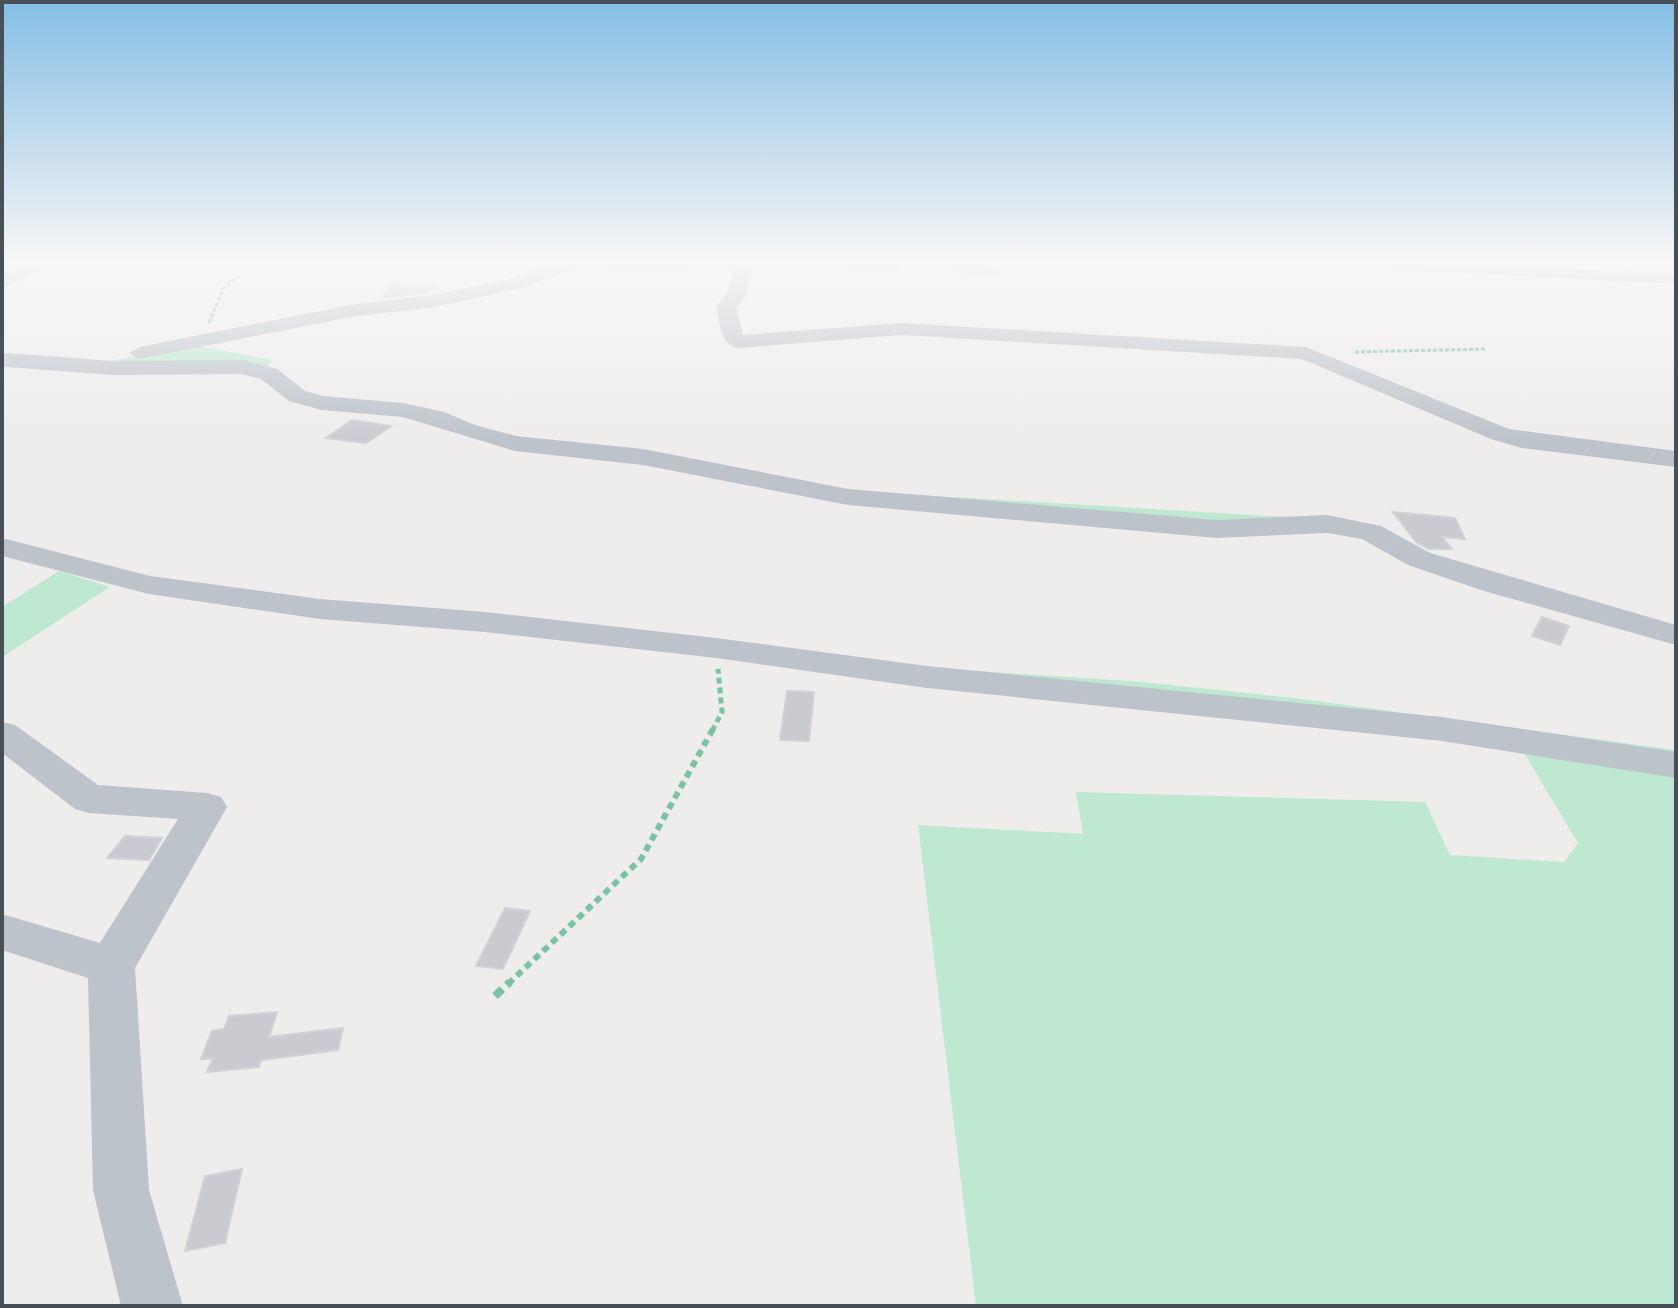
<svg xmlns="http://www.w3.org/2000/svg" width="1678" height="1308" font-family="Roboto,sans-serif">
  <rect width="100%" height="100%" fill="#efecec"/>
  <g fill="#bee9d0">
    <path d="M950,260H985L1000,275L952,274Z"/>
    <path d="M901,261V274L842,273L843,263Z"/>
    <path d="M199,346L272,360L267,368L96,363Z"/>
    <path d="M870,492L1286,517L1201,522Z"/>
    <path d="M59,571L110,587L2,657V607Z"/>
    <path d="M902,666L1143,682L1302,699L1676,750V757Z"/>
    <path d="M1521,748L1676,775V1306H976L918,825L1083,834L1076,792L1425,802L1450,855L1564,862L1578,843Z"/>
  </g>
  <g fill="#cacbd0" stroke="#d1d2d7" stroke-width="2">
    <path d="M389,284L437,285L426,293L381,298Z"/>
    <path d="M352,420L391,426L366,443L326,438Z"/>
    <path d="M1393,512L1455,518L1465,539L1442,537L1452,549H1429L1416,542Z"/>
    <path d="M1542,617L1569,626L1560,645L1532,636Z"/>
    <path d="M787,691L814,692L809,741L780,740Z"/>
    <path d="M125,836L162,838L149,860L107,858Z"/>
    <path d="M505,908L530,911L503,969L476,966Z"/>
    <path d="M277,1012L269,1037L343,1028L338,1050L261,1060L259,1067L207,1072L213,1058L201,1059L212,1031L224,1029L229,1016Z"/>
    <path d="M242,1169L225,1243L185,1251L205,1176Z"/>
  </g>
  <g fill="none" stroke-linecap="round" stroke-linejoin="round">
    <g stroke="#7ac3a1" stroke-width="3" stroke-dasharray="4 2" stroke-linecap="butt">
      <path d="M209,323L223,289L241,274"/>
      <path d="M1355,352L1485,349"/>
    </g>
    <path stroke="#7ac3a1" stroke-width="5" stroke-dasharray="6 4" stroke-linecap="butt" d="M712,731L722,712L718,669"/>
    <path stroke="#7ac3a1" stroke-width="6" stroke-dasharray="7 5" stroke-linecap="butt" d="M508,984L641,859L713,729"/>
    <path stroke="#7ac3a1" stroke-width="8" stroke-dasharray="10 6" stroke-linecap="butt" d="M495,996L510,982"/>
    <g fill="#bcc3ca" fill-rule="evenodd">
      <path d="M37,260H62L2,288V275Z"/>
      <path d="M565,260H870L861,265L753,268L745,297L736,308L743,335L902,323L1306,347L1509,429L1676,451V467L1522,448L1491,439L1302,359L902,335L738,348C720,344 720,323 716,307L726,295L735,269L610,270L587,264L522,288L434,307L350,317L140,359L129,353L140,347L350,305L434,295L510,279Z"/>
      <path d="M1296,260H1415L1676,274V284L1305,265Z"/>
      <path d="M7,353L112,361L243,360L277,369L305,391L323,396L403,403L444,412L475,425L516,436L643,449L848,489L1217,520L1327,515L1381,526L1430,553L1676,625V645L1484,591L1408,565L1362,539L1327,533L1217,538L848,505L643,465L515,451L403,417L321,410L289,401L261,379L242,374L112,375L7,367L2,365V355Z"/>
      <path d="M2,538L150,576L320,599L485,612L716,638L927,666L1442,717L1676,752V778L1442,741L927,688L716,658L485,632L320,619L149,594L2,556Z"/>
      <path d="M2,722L15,725L98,785L207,793L221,797L227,807L135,968L149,1190L183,1306H121L93,1190L88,978L2,950V914L100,943L178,819L89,813L75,809L2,753Z"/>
    </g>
  </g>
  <linearGradient id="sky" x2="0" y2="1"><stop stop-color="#85bee5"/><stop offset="0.59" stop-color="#f8f6f6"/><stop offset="1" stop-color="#f8f6f6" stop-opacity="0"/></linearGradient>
  <rect width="1678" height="443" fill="url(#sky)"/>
  <rect width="1678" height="1308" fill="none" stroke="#474f57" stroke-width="8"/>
</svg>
